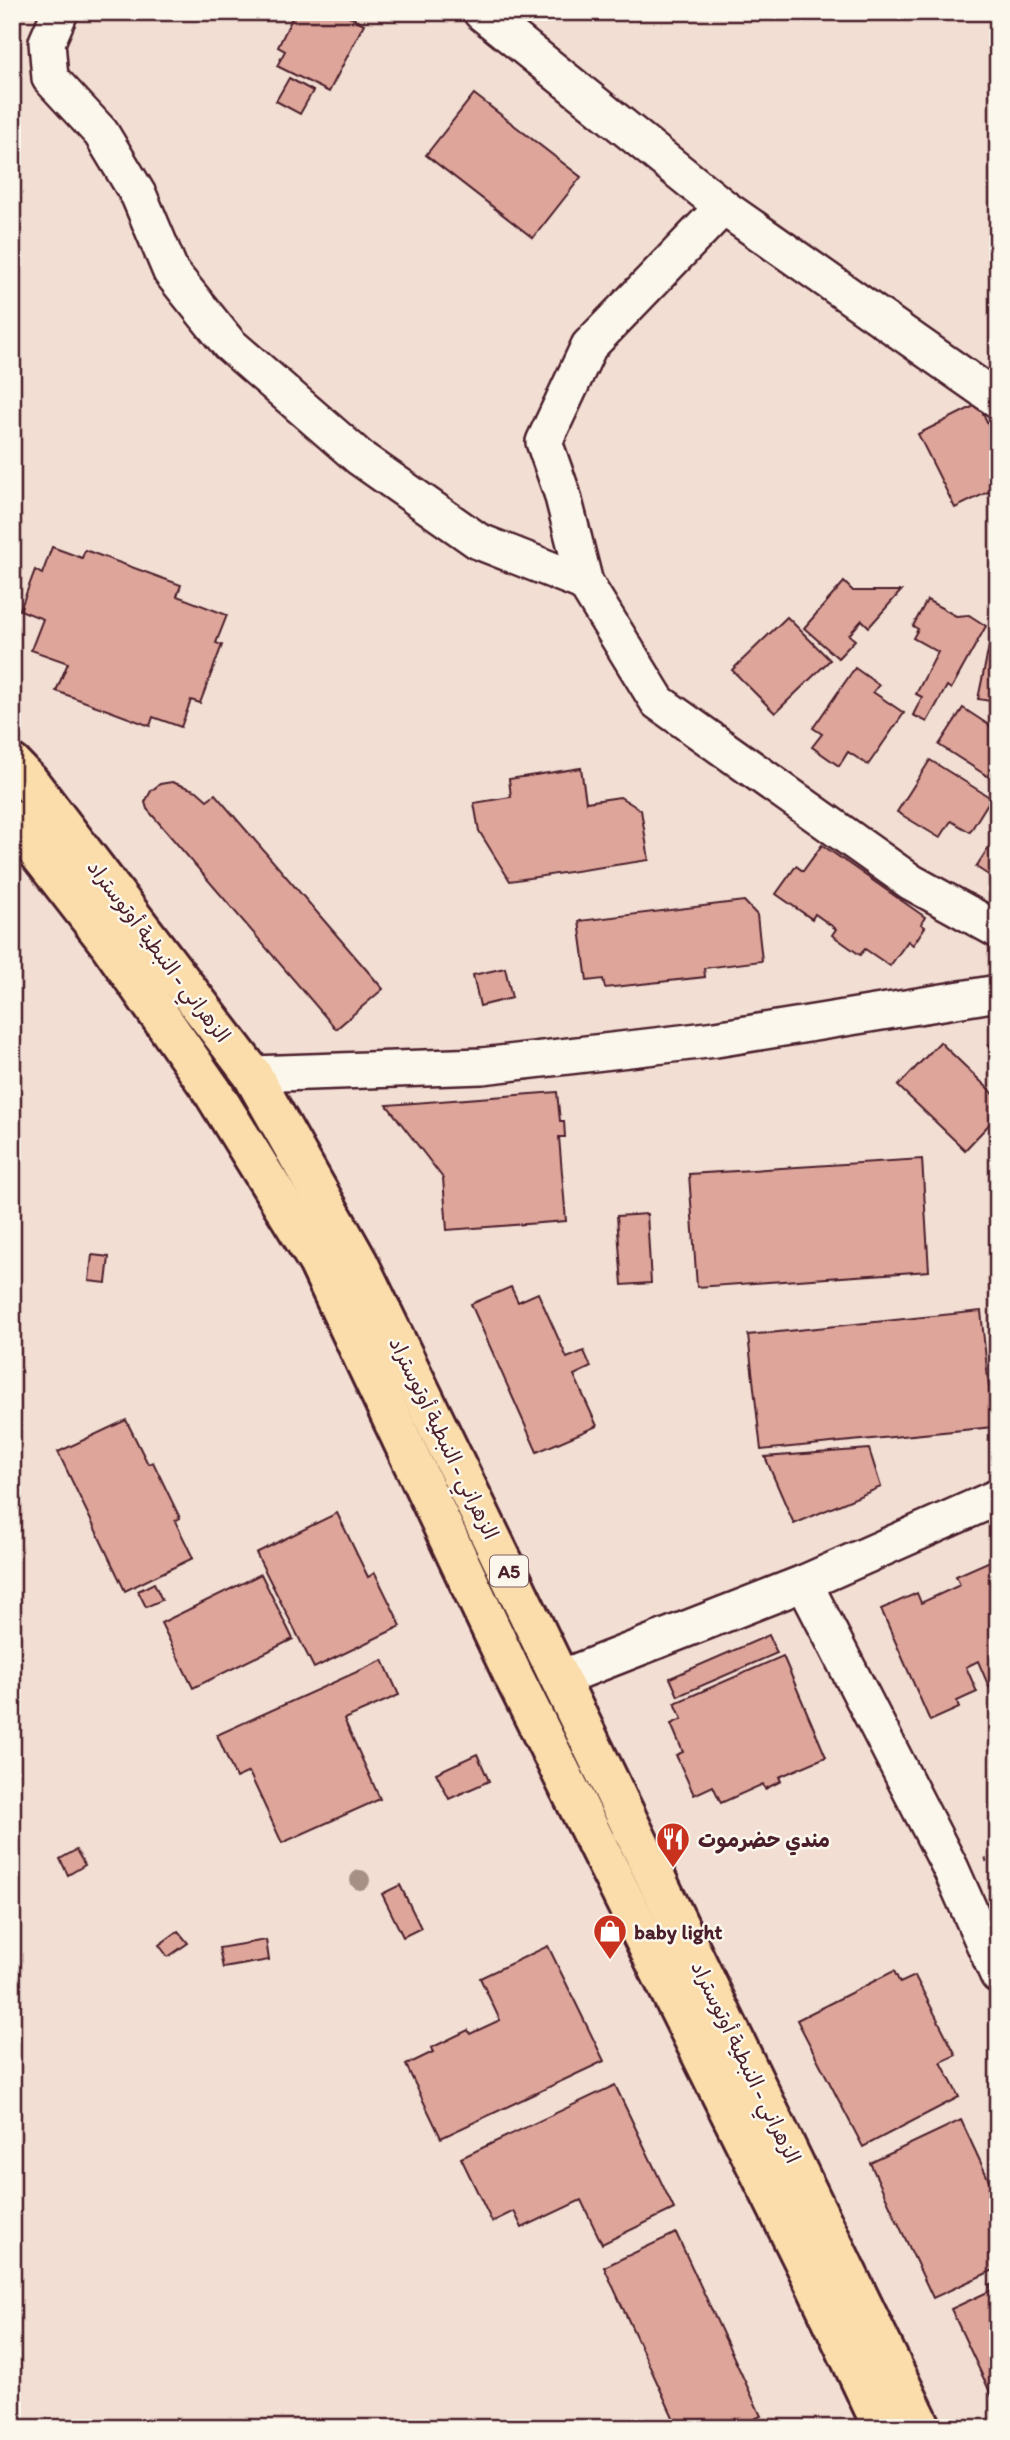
<svg xmlns="http://www.w3.org/2000/svg" width="1010" height="2440" font-family="Itim,'Playpen Sans Arabic',sans-serif">
  <rect width="100%" height="100%" fill="#f2ded3"/>
  <filter id="ink" filterUnits="userSpaceOnUse"><feTurbulence type="fractalNoise" baseFrequency=".0143" numOctaves="2"/><feDisplacementMap in="SourceGraphic" scale="14" xChannelSelector="R" yChannelSelector="G"/><feConvolveMatrix kernelMatrix="1 2 1 2 8 2 1 2 1" color-interpolation-filters="sRGB"/></filter>
  <g filter="url(#ink)">
    <g fill="#dea59a" stroke="#4a1f2b" stroke-width="2">
      <path d="M295,12H341L364,24L329,92L277,66L285,51L278,47Z"/>
      <path d="M289,78L313,91L300,114L276,101Z"/>
      <path d="M474,94L581,177L533,238L426,155Z"/>
      <path d="M978,404L998,443V496L994,489L955,508L918,434Z"/>
      <path d="M52,547L82,558L85,550L181,585L177,596L227,615L216,643L222,645L200,703L191,700L181,727L153,717L150,726L56,691L68,663L31,650L43,619L20,610L35,570L42,574Z"/>
      <path d="M844,582L853,591H901L869,627L862,620L849,635L855,640L838,658L804,628Z"/>
      <path d="M927,600L956,616L969,615L986,626L951,689L947,686L927,722L913,715L922,697L916,694L938,652L913,638L918,629L913,626Z"/>
      <path d="M787,617L830,660L775,713L732,670Z"/>
      <path d="M992,632L998,633V709H995L996,702L978,699Z"/>
      <path d="M855,668L879,685L873,692L904,713L868,765L848,752L839,766L812,747L822,734L813,728Z"/>
      <path d="M963,708L998,731V783L939,745Z"/>
      <path d="M930,760L991,798L970,832L951,821L940,838L897,812Z"/>
      <path d="M581,768L586,802L620,797L641,810L649,860L510,881L479,831L474,803L511,797L509,779Z"/>
      <path d="M172,782L197,791L207,800L215,794L383,989L336,1029L147,809L145,802L151,791L160,784Z"/>
      <path d="M998,833V881L976,867Z"/>
      <path d="M822,845L925,917L921,924L925,927L913,945L908,941L890,966L865,949L860,955L832,935L836,929L815,914L812,919L776,894L796,866L803,871Z"/>
      <path d="M744,901L757,915L762,961L704,968L705,977L605,988L603,979L587,981L579,921Z"/>
      <path d="M505,968L512,998L480,1006L473,975Z"/>
      <path d="M998,1041V1068L989,1045Z"/>
      <path d="M940,1042L998,1098V1115L965,1150L898,1086Z"/>
      <path d="M557,1092L560,1121H564L565,1137H559L566,1221L447,1230L443,1178L387,1105Z"/>
      <path d="M922,1159L929,1271L697,1287L689,1174Z"/>
      <path d="M647,1214L651,1283L622,1285L617,1216Z"/>
      <path d="M92,1255L109,1257L106,1283L89,1281Z"/>
      <path d="M511,1287L518,1302L538,1293L567,1358L584,1351L591,1367L574,1375L597,1426L537,1452L471,1304Z"/>
      <path d="M981,1311L993,1427L761,1450L748,1335Z"/>
      <path d="M126,1420L148,1464L153,1462L180,1518L175,1521L193,1558L125,1591L58,1452Z"/>
      <path d="M869,1449L881,1487L794,1524L765,1457Z"/>
      <path d="M337,1513L368,1577L375,1573L401,1626L314,1668L256,1553Z"/>
      <path d="M990,1561L998,1578V1683L989,1687L978,1661L966,1667L977,1692L957,1701L959,1708L930,1721L881,1609L917,1593L921,1603L960,1585L956,1576Z"/>
      <path d="M261,1574L293,1639L193,1688L161,1623Z"/>
      <path d="M154,1583L162,1600L146,1607L138,1591Z"/>
      <path d="M769,1635L777,1653L678,1696L670,1678Z"/>
      <path d="M783,1656L826,1757L779,1777L781,1781L765,1789L763,1784L721,1803L713,1786L694,1795L676,1755L683,1752L671,1724L682,1719L675,1703Z"/>
      <path d="M383,1660L399,1695L344,1719L380,1799L282,1843L249,1772L236,1778L217,1735Z"/>
      <path d="M477,1754L489,1781L449,1799L436,1773Z"/>
      <path d="M76,1850L85,1865L68,1875L60,1859Z"/>
      <path d="M400,1885L421,1928L403,1937L382,1894Z"/>
      <path d="M178,1931L188,1943L168,1957L159,1945Z"/>
      <path d="M266,1940L269,1960L223,1968L219,1948Z"/>
      <path d="M548,1946L604,2061L441,2138L406,2065L433,2052L431,2048L468,2030L470,2034L500,2020L480,1978Z"/>
      <path d="M894,1971L900,1983L915,1976L956,2055L941,2062L959,2097L863,2147L797,2020Z"/>
      <path d="M615,2085L674,2209L602,2244L581,2200L522,2228L514,2211L492,2222L461,2158Z"/>
      <path d="M961,2120L998,2200V2268L933,2298L870,2163Z"/>
      <path d="M676,2233L761,2416L734,2428H678L604,2267Z"/>
      <path d="M998,2281V2409L951,2309L992,2290L989,2285Z"/>
      <path d="M763,2420L766,2428H745Z"/>
    </g>
    <g fill="none" stroke-linecap="round" stroke-linejoin="round">
      <g stroke="#4a1f2b" stroke-width="40">
        <g id="minor">
          <path d="M60,12L47,42L50,78L101,133L139,196L171,272L229,344L360,458L478,541L585,583"/>
          <path d="M481,12L723,207L998,400"/>
          <path d="M723,207L589,346L544,442L562,493L585,583L658,702L911,882L998,930"/>
          <path d="M252,1074L482,1066L716,1039L998,993"/>
          <path d="M804,1583L951,1869L998,1975"/>
          <path d="M561,1678L804,1583L998,1497"/>
        </g>
      </g>
      <g stroke="#4a1f2b" stroke-width="44">
        <g id="trunk">
          <path d="M12,764L31,784L252,1074L358,1262L922,2428"/>
          <path d="M12,819L108,942L213,1092L318,1262L512,1673L816,2286L883,2428"/>
        </g>
      </g>
      <path stroke="#4a1f2b" stroke-width="4.5" stroke-dasharray="2 5" stroke-linecap="butt" d="M985,1860L998,1857"/>
      <use href="#minor" stroke="#fbf7ec" stroke-width="35"/>
      <use href="#trunk" stroke="#faddab" stroke-width="38"/>
    </g>
    <circle fill="#a68f85" cx="360" cy="1880" r="10"/>
  </g>
  <defs>
    <g id="restaurant-pin" transform="scale(1.75)"><path d="M0 17L-7.5 6A9.5 9.5 0 1 1 7.5 6Z" fill="#c8321e" stroke="#fbf7ec"/><path d="M-5-6h1v4h1v-4h1v4h1v-4h1v5L-1.5 .5V6h-2V.5L-5-1ZM5-6V6H3V1.5H1.5Q1.5-4 5-6Z" fill="#fff"/></g>
    <g id="shop-pin" transform="scale(1.75)"><path d="M0 17L-7.5 6A9.5 9.5 0 1 1 7.5 6Z" fill="#c8321e" stroke="#fbf7ec"/><path d="M-5-2.5h2.3a2.7 3.5 0 0 1 5.4 0H5L5.5 6h-11ZM-1.5-2.5h3a1.5 2.3 0 0 0-3 0Z" fill="#fff"/></g>
  </defs>
  <g fill-rule="evenodd">
    <use href="#restaurant-pin" x="673" y="1839"/>
    <use href="#shop-pin" x="610" y="1931"/>
  </g>
  <g text-anchor="middle" dominant-baseline="central" stroke-width="5" stroke-linejoin="round" paint-order="stroke">
    <rect fill="#fbf7ec" stroke="#7f6065" stroke-width="2" x="490" y="1555.5" width="38" height="31" rx="5"/>
    <g font-size="19" font-weight="bold" fill="#4a1f2b">
      <text x="509" y="1571">A5</text>
    </g>
    <g font-size="21" fill="#4a1f2b" stroke="#fbf7ec">
      <text transform="translate(159 951) rotate(53)">الزهراني - النبطية أوتوستراد</text>
      <text transform="translate(444 1438) rotate(64)">الزهراني - النبطية أوتوستراد</text>
      <text transform="translate(746 2062) rotate(64)">الزهراني - النبطية أوتوستراد</text>
    </g>
    <g font-size="21" font-weight="bold" fill="#4a1f2b" stroke="#fbf7ec" text-anchor="start">
      <text x="698" y="1839">مندي حضرموت</text>
      <text x="634" y="1931">baby light</text>
    </g>
  </g>
  <rect width="1010" height="2440" fill="none" stroke="#fbf7ec" stroke-width="42"/>
  <rect x="21" y="21" width="968" height="2398" fill="none" stroke="#4a1f2b" stroke-width="2.5" filter="url(#ink)"/>
</svg>
